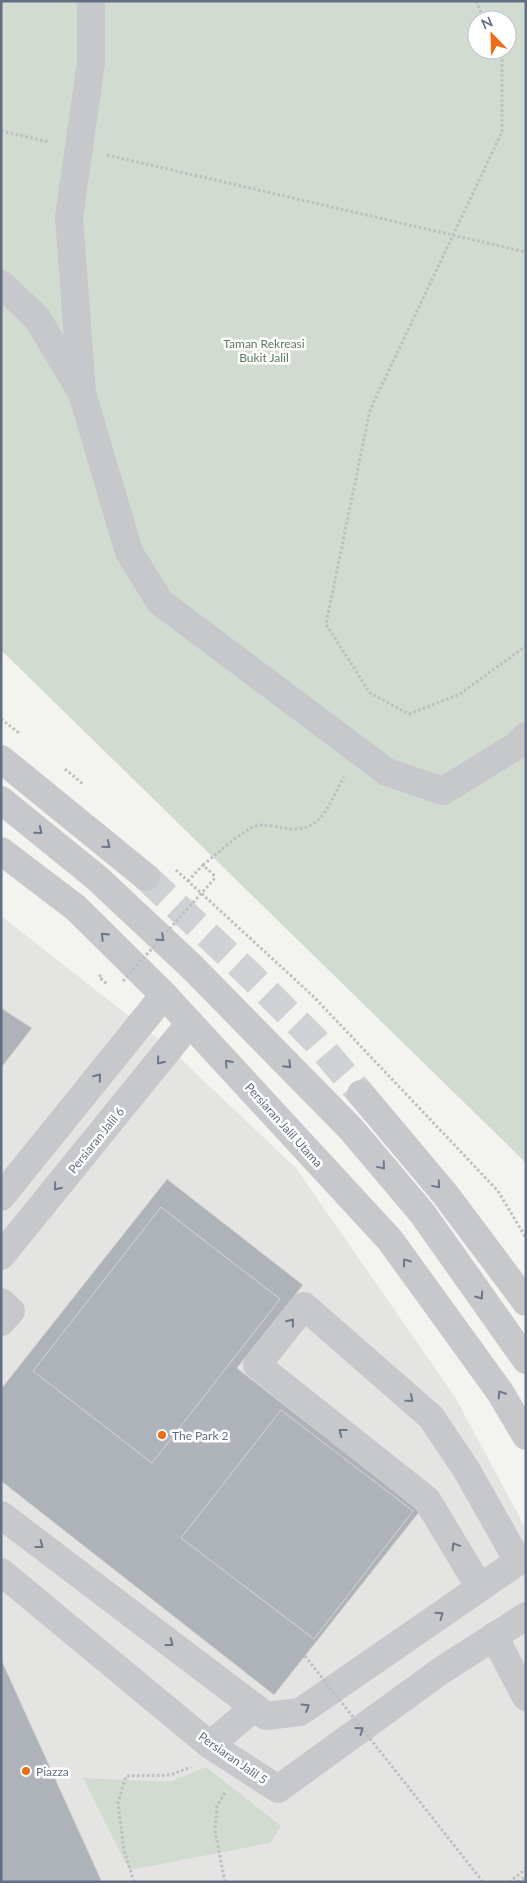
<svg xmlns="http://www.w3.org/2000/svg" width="527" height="1883" font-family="Lato,sans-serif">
  <rect width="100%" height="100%" fill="#f3f4ef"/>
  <path fill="#e4e4e3" d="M1,916L166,1045L296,1168L455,1397L526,1529V1882H1Z"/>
  <g fill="#d2dbd0" fill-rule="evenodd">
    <path d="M1,1H526V1163L1,650ZM477,20H507V50H477Z"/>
    <path d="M206,1767L281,1826L270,1843L129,1870L83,1778L170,1782Z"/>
  </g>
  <g fill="#aeb3ba" stroke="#d4d5d2">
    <path d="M1,1008L32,1028L1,1068Z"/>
    <path d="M167,1179L303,1285L237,1368L420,1511L274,1695L1,1481V1389Z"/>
    <path d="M161,1207L280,1299L152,1463L33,1371Z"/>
    <path d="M281,1410L413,1511L314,1639L181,1538Z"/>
    <path d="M1,1659L102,1882H1Z"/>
  </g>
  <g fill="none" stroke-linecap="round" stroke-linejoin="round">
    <path stroke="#ced2d4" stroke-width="28" stroke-dasharray="28 14" stroke-linecap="butt" d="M146,877L251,976L315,1040L361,1094"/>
    <g stroke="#bdbec1" stroke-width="3" stroke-dasharray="2.5 2.5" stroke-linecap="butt">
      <path d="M476,1L484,20"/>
      <path d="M498,50L502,59V132L370,410L326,624L370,693L409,714L460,694L526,646"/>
      <path d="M1,131L49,142"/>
      <path d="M107,155L526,252"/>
      <path d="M1,719L19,733"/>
      <path d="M65,769L83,784"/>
      <path d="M203,865C217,854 241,831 256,826C264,823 275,827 283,828C322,835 328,805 344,777"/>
      <path d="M176,870L314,997L498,1191L526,1238"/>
      <path d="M188,881L203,865L216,877"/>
      <path d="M101,975L99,977L107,984"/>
      <path d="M134,1882L124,1850L118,1803L126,1776L170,1775L191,1767"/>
      <path d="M225,1882L215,1831L217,1806L226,1791"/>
      <path d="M509,1882L526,1869"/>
      <path d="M518,1882L526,1876"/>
    </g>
    <g stroke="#c6c8cc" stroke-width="28">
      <path d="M91,1V63L69,217L82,393L129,552L160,602L387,772L443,791L516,746L526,736"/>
      <path d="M1,284L37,318L79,388"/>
      <path d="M1,759L146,877"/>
      <path d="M1,800L97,878L193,968L351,1129L422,1213L526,1360"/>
      <path d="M1,851L76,908L164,995L390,1240L500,1392L526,1436"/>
      <path d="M361,1094L445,1194L526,1302"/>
      <path d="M1,1197L164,995"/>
      <path d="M1,1256L190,1023"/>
      <path d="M1,1302L11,1311L1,1322"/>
      <path d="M1,1515L266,1716L300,1712L526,1556"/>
      <path d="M1,1572L210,1745L278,1789L442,1670L526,1616"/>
      <path d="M480,1588L427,1500L257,1365L304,1306L431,1417L466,1469L518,1561"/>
      <path d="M494,1636L526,1697"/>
      <path d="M210,1745L255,1707"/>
    </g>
    <g stroke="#bdbec1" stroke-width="3" stroke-dasharray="2.5 2.5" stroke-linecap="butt">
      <path d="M123,981L216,877"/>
      <path d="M305,1656L483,1882"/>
    </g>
  </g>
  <defs><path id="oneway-chevron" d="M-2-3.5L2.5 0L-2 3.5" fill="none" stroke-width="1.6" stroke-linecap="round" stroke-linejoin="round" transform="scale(1.25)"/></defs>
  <g stroke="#6b778a">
    <use href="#oneway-chevron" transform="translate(39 831) rotate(39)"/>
    <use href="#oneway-chevron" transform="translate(107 845) rotate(39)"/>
    <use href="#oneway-chevron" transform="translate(104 936) rotate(-136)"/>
    <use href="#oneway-chevron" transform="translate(161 938) rotate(43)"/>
    <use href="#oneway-chevron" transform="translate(160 1061) rotate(129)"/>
    <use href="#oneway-chevron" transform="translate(228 1063) rotate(-132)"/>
    <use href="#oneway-chevron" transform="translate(288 1065) rotate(45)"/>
    <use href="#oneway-chevron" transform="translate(98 1077) rotate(-51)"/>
    <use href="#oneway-chevron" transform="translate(382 1166) rotate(50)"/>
    <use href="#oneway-chevron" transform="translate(437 1185) rotate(50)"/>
    <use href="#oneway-chevron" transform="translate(57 1187) rotate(129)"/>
    <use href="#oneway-chevron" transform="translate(406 1262) rotate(-126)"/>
    <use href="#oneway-chevron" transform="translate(480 1296) rotate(55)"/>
    <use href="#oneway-chevron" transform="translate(291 1322) rotate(-52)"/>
    <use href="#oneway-chevron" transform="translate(501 1394) rotate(-123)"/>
    <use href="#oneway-chevron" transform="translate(410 1399) rotate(41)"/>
    <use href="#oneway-chevron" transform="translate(342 1432) rotate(-142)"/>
    <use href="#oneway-chevron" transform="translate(40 1545) rotate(37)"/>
    <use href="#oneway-chevron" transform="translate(455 1546) rotate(-121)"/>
    <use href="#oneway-chevron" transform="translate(440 1615) rotate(-35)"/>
    <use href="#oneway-chevron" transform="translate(170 1643) rotate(37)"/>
    <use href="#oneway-chevron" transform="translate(306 1707) rotate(-32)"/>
    <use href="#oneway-chevron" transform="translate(360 1730) rotate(-36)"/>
  </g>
  <g fill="#ef6d14" stroke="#fff" stroke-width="2">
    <circle cx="162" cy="1435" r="5"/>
    <circle cx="26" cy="1771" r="5"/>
  </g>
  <g text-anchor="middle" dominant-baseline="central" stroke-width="5" stroke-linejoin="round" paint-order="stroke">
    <g font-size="12" fill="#617960" stroke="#fff">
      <text x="264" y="343">Taman Rekreasi<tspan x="264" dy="14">Bukit Jalil</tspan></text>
    </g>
    <g font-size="12" fill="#616e83" stroke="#fff">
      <text transform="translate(284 1125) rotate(48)">Persiaran Jalil Utama</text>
      <text transform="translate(96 1140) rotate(-51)">Persiaran Jalil 6</text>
      <text transform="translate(233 1758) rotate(35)">Persiaran Jalil 5</text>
    </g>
    <g font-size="12" fill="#616e83" stroke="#fff" text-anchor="start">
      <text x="172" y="1435">The Park 2</text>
      <text x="36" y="1771">Piazza</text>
    </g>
  </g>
  <rect width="527" height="1883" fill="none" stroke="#616e83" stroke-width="5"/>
  <g transform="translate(492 35) rotate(337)"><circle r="24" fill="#ffffff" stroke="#c0c5cd"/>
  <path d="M0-4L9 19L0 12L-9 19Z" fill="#ef6d14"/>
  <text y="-8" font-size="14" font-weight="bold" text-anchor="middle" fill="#616e83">N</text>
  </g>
</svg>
